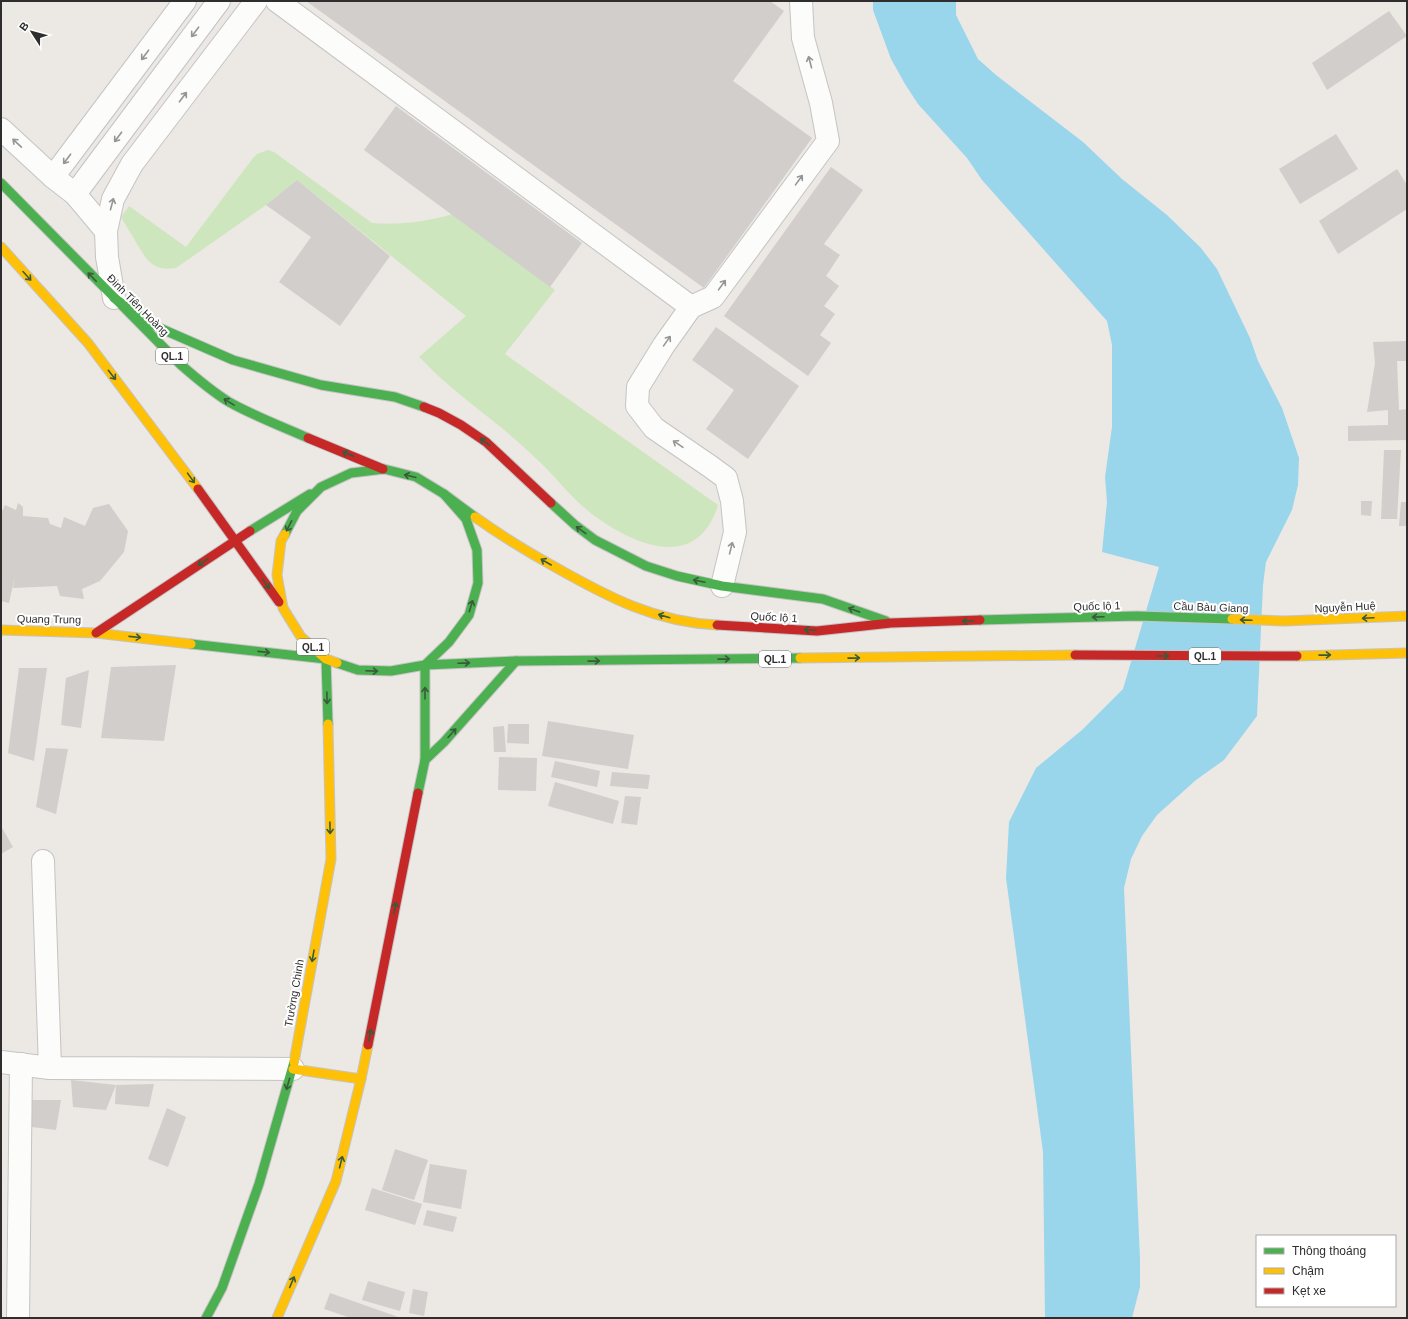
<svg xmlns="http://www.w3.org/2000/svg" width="1408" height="1319" font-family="Helvetica,sans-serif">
  <rect width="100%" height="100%" fill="#ece8e4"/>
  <path fill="#cee6be" d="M268,150L274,152L372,223C400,225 425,222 453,214L555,290L505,354L718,505C697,573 633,545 592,514C575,501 561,484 547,469C537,459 526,449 516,440C492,419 466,401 443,380C434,373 427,364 419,357L466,316L297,180L266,205L176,268C154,272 147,261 137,244C132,235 126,226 121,217L129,206L186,247L253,158L257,154Z"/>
  <path fill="#99d6ec" d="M873,1H956V15L978,59L996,75L1083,142L1122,179L1167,215L1201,248L1217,269L1250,338L1258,361L1282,408L1299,458L1298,485L1292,510L1266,562L1263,585L1257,716L1224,760L1196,780L1157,815L1142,836L1131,859L1124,888L1140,1259V1287L1132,1318H1045L1043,1152L1006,878L1009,822L1036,768L1082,730L1123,689L1159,567L1102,552L1107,502L1105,477L1112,427V345L1107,321L982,180L967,158L918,104L905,84L891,59L873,10Z"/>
  <g fill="#d1cecb">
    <path d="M306,1H770L784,11L733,81L812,138L704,288Z"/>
    <path d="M1389,11L1407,36L1327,90L1312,63Z"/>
    <path d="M396,106L582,243L550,287L364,150Z"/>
    <path d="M1336,134L1358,169L1300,204L1279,169Z"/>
    <path d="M831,167L863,190L824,244L840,255L826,276L839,286L824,306L835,314L820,335L831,343L808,376L724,316Z"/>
    <path d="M1397,169L1407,185V209L1338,254L1319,221Z"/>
    <path d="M297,180L390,256L340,326L279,282L311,237L266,205Z"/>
    <path d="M716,327L799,386L748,459L706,429L734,390L692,360Z"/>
    <path d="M1407,341V361H1397L1399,410L1407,409V440L1348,441V426L1388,425V410L1367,412L1375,363L1373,342Z"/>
    <path d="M1384,450H1401L1397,519H1381Z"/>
    <path d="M1361,501H1372L1371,516L1361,515Z"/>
    <path d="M1401,502H1407V526H1399Z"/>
    <path d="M18,503L23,507V516L48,518L50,524L61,528L64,517L85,526L93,508L109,504L128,531L124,552L100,581L82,589L84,599L60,596L57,586L13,588L15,576L9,603L1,601V513L5,505L16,510Z"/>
    <path d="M176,665L164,741L101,738L111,667Z"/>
    <path d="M19,668H47L34,761L8,753Z"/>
    <path d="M89,670L81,728L61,725L66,678Z"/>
    <path d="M548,721L634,735L628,769L542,756Z"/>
    <path d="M508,724H529V744L507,743Z"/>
    <path d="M504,726L506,752H494L493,727Z"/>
    <path d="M46,748L68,749L56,814L36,807Z"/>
    <path d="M499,757L537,758L536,791L498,790Z"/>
    <path d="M555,761L600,771L597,787L551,777Z"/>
    <path d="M612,772L650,775L648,789L610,786Z"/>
    <path d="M555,782L619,801L613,824L548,806Z"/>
    <path d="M625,796L641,797L637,825L621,823Z"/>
    <path d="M1,826L13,847L1,854Z"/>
    <path d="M71,1080L116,1085L106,1110L73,1107Z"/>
    <path d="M154,1084L149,1107L115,1104L116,1085Z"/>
    <path d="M26,1100H61L56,1130L24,1126Z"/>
    <path d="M167,1108L186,1117L168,1167L148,1159Z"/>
    <path d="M395,1149L428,1160L414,1200L382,1190Z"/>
    <path d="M430,1164L467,1170L461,1209L423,1202Z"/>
    <path d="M372,1188L422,1204L415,1225L365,1210Z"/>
    <path d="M427,1210L457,1217L453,1232L423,1225Z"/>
    <path d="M368,1281L405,1292L400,1311L362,1300Z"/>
    <path d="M413,1289L428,1292L424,1316L409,1313Z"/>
    <path d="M330,1293L401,1318H351L324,1309Z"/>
  </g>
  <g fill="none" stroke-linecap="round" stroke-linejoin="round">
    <g stroke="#c5c4c5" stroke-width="24">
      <g id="street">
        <path d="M277,1L691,307"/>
        <path d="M1,129L53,177L75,194L106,231"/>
        <path d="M53,177L185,1"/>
        <path d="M75,194L219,1"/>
        <path d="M114,298L107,257L106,231L113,199L132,164L256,1"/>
        <path d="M722,586L735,532L732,501L726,478L711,467L654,428L637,406L638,387L664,345L691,307L713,297L828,141L821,103L803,38L801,1"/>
        <path d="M43,861L50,1068"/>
        <path d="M1,1062L50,1068L293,1069"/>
        <path d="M18,1318L21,1064"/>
      </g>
    </g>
    <g stroke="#c5c4c5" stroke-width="11">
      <g id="fast">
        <path d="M1,183L180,364C196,378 211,391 229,402C254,416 281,426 308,438"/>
        <path d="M114,298L155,326L233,360L321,385L395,397L424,407"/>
        <path d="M551,503L575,525L595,540L646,566L677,576L722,586L823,599L886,621"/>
        <path d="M250,531L310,494"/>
        <path d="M285,534L297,511L321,487L351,473L384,469L416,477L444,494L475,517"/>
        <path d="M980,620L1137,616L1232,619"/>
        <path d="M191,644L326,659"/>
        <path d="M326,659L328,724"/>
        <path d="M337,663L358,670L391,671L425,665L449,642L469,615L478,583L477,550L466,519L444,494"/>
        <path d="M425,665L516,661L800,658"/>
        <path d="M425,760L444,742L516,661"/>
        <path d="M418,793L425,760V665"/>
        <path d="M206,1318L222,1288L259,1184L294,1062"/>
      </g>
    </g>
    <g stroke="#c5c4c5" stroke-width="11">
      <g id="slow">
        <path d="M1,247L88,343L198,489"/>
        <path d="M475,517C500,535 528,552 555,567C608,597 655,622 717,625"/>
        <path d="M285,534L281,541L277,575L283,608L301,637L326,659L337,663"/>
        <path d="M1232,619L1285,621L1407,616"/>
        <path d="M1,630L96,633L191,644"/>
        <path d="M1297,656L1407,653"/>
        <path d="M800,658L1075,655"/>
        <path d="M294,1062L331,859L328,724"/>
        <path d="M293,1069L361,1079"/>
        <path d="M277,1318L336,1181L361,1079L368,1045"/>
      </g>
    </g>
    <g stroke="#c5c4c5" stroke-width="11">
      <g id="jam">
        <path d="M424,407L439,413L461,425L486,442L551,503"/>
        <path d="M308,438L383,469"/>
        <path d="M198,489L279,602"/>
        <path d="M717,625L817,631L891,623L980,620"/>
        <path d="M96,633L250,531"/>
        <path d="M1075,655L1297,656"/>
        <path d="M368,1045L418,793"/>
      </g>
    </g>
    <use href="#street" stroke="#fcfcfb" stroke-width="22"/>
    <use href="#fast" stroke="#4caf50" stroke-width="9"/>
    <use href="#slow" stroke="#ffc107" stroke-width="9"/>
    <use href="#jam" stroke="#c62828" stroke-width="9"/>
  </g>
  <defs><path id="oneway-shaft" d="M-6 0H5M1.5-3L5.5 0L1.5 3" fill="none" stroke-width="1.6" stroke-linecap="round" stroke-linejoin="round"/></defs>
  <g stroke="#959594">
    <use href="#oneway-shaft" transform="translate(195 32) rotate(127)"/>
    <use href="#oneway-shaft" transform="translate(145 55) rotate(127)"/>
    <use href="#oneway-shaft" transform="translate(810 62) rotate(-105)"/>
    <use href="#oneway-shaft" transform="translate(183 97) rotate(-53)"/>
    <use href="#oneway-shaft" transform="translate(118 137) rotate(127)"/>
    <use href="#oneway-shaft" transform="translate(17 143) rotate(-137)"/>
    <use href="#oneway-shaft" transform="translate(67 159) rotate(127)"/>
    <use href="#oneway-shaft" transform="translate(799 180) rotate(-54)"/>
    <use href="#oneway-shaft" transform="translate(112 204) rotate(-75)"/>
    <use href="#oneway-shaft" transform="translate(722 285) rotate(-54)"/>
    <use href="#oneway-shaft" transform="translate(667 341) rotate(-55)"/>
    <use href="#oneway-shaft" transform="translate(678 444) rotate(-146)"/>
    <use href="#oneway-shaft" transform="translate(731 548) rotate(-76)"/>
  </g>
  <g stroke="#385b3a">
    <use href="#oneway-shaft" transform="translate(27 276) rotate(48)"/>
    <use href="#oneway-shaft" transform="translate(92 277) rotate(-134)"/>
    <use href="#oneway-shaft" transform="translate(112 375) rotate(52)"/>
    <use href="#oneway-shaft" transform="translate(229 402) rotate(-149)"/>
    <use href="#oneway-shaft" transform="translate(485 442) rotate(-142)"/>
    <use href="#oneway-shaft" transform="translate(348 454) rotate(-157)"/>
    <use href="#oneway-shaft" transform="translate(410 476) rotate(-166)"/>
    <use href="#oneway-shaft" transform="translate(191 478) rotate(54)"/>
    <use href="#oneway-shaft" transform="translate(289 526) rotate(117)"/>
    <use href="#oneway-shaft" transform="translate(581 530) rotate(-144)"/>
    <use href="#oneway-shaft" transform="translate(203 562) rotate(146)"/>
    <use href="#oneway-shaft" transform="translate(546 562) rotate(-150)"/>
    <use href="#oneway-shaft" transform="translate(699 581) rotate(-168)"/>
    <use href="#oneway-shaft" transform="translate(266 584) rotate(55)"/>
    <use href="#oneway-shaft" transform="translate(471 606) rotate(-73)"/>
    <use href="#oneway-shaft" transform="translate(854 610) rotate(-160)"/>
    <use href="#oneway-shaft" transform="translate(664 616) rotate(-164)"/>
    <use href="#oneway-shaft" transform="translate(1098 617) rotate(178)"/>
    <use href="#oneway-shaft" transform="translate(1368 618) rotate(177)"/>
    <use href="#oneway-shaft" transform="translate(1246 620) rotate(-178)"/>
    <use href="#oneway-shaft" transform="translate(968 621) rotate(178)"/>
    <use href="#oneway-shaft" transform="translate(810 630) rotate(-177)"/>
    <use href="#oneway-shaft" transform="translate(135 637) rotate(6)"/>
    <use href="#oneway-shaft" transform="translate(264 652) rotate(6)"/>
    <use href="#oneway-shaft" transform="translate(1325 655) rotate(-1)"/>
    <use href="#oneway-shaft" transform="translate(1163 656)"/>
    <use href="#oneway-shaft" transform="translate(854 658) rotate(-1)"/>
    <use href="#oneway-shaft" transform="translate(724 659) rotate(-1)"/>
    <use href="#oneway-shaft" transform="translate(594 661) rotate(-1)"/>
    <use href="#oneway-shaft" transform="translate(464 663) rotate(-2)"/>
    <use href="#oneway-shaft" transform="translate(372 671) rotate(2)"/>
    <use href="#oneway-shaft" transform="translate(425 693) rotate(-90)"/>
    <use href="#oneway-shaft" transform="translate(327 698) rotate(89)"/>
    <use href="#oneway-shaft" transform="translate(452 733) rotate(-48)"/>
    <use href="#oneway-shaft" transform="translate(330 828) rotate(89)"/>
    <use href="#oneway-shaft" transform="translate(395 908) rotate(-79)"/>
    <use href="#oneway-shaft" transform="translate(313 956) rotate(100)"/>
    <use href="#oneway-shaft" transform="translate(370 1035) rotate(-79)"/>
    <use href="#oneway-shaft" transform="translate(288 1084) rotate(106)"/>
    <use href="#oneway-shaft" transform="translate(341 1162) rotate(-76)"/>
    <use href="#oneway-shaft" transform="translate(292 1282) rotate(-67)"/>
  </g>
  <g text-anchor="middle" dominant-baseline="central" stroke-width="4" stroke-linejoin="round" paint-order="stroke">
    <g fill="#fff" stroke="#6d6d6d" stroke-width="1">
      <rect x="156" y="348" width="32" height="16" rx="3"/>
      <rect x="297" y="639" width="32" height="16" rx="3"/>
      <rect x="1189" y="648" width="32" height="16" rx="3"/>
      <rect x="759" y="651" width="32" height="16" rx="3"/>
    </g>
    <g font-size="10" font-weight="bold" fill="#2e2e2e">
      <text x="172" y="356">QL.1</text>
      <text x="313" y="647">QL.1</text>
      <text x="1205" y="656">QL.1</text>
      <text x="775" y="659">QL.1</text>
    </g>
    <g font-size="11" fill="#2e2e2e" stroke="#fff">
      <text transform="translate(138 305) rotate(45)">Đinh Tiên Hoàng</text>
      <text transform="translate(1097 606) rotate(-2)">Quốc lộ 1</text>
      <text transform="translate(1211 607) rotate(2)">Cầu Bàu Giang</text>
      <text transform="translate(1345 607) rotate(-3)">Nguyễn Huệ</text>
      <text transform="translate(774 617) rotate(3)">Quốc lộ 1</text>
      <text transform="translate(49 619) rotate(1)">Quang Trung</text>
      <text transform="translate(294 993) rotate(-80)">Trường Chinh</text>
    </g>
  </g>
  <rect width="1408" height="1319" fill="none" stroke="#2e2e2e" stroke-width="4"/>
  <rect x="1256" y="1235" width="140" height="72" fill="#ffffff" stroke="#ababab"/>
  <rect x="1264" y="1248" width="20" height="6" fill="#4caf50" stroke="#ababab"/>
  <text x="1292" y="1255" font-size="12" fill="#2e2e2e">Thông thoáng</text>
  <rect x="1264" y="1268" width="20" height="6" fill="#ffc107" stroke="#ababab"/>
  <text x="1292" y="1275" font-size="12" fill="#2e2e2e">Chậm</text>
  <rect x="1264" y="1288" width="20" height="6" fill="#c62828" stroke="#ababab"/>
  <text x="1292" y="1295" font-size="12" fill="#2e2e2e">Kẹt xe</text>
  <g transform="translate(32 32) rotate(306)" stroke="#ffffff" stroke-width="3" paint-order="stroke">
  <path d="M0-3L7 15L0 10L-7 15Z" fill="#2e2e2e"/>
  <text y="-6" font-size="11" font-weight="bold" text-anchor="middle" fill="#2e2e2e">B</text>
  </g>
</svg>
